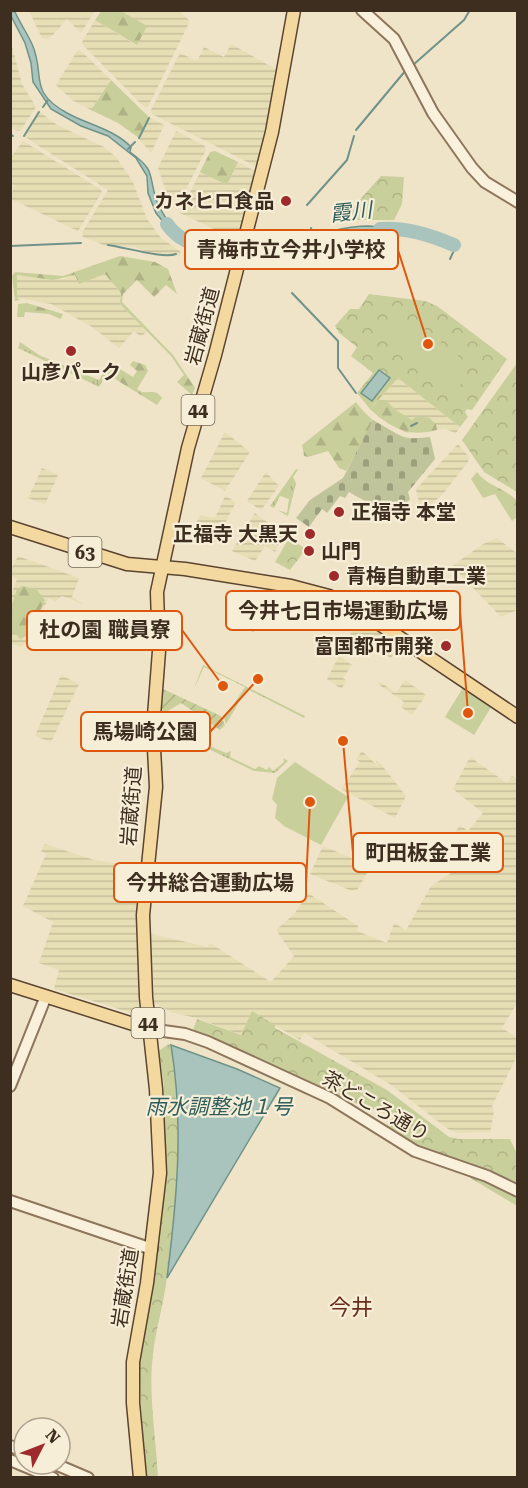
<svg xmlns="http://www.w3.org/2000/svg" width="528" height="1488" font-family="'Roboto Serif','Noto Sans JP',serif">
  <defs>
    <pattern id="farmland-rules" width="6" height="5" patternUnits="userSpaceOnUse" patternTransform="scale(1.5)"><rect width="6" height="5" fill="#e6deb5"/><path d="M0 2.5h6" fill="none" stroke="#c6bf9b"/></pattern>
    <pattern id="grass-tufts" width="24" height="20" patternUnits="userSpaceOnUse" patternTransform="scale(1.5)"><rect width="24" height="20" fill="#c9cf9b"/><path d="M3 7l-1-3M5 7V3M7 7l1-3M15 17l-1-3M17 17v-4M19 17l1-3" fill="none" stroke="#aeb285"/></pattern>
    <pattern id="forest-firs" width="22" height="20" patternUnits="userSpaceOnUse" patternTransform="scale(1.5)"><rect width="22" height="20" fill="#c9cf9b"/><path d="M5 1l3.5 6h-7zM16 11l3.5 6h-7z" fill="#aeb285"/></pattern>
    <pattern id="cemetery-stones" width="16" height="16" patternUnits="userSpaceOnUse" patternTransform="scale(1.5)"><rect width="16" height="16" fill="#bfc49a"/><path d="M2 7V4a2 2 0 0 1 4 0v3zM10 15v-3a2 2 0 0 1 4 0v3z" fill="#9ca07d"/></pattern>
    <pattern id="park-crowns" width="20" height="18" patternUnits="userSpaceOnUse" patternTransform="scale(1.5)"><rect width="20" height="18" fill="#c9cf9b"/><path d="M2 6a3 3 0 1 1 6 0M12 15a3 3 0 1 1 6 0" fill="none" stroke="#aeb285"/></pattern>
    <pattern id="garden-furrows" width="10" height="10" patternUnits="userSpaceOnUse" patternTransform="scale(1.5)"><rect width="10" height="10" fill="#c9cf9b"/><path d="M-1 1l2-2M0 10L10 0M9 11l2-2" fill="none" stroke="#aeb285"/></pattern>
  </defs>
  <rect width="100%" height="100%" fill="#f0e4c8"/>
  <g fill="url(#farmland-rules)">
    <path d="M29,11H95L81,33L67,19L49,39L42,38Z"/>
    <path d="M121,11H179L189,20V23L148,107H144L83,45L82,42L95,20L136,45L146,26Z"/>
    <path d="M10,39L22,84L36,107L21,130L17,131L11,127Z"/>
    <path d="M231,44L279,71L259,165L255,166L152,114L151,110L180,53L197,61L204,47L224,57Z"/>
    <path d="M80,50L111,80L91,110L72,100L56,85L77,51Z"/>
    <path d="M40,112L57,125L104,147L116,157L133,182L147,219L161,238L181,252L178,257L176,254L156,255L134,247L106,246L83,237L82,233L108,190L25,137Z"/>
    <path d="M149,117L164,125L151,153L139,139Z"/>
    <path d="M176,131L205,146L206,150L180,201L167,194L158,168Z"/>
    <path d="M23,141L100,189L102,192L78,231L11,199L14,184L11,186V157Z"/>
    <path d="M238,162L255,171L256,175L242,229L218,231L180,213L200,172L227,185Z"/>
    <path d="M105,274L121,293L120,304L147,331L141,337L134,331L119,348L92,327L51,304L17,298L16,275L63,279L75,275L79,284Z"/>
    <path d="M398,378L460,427L456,433L445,429L407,433L381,419L370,409Z"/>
    <path d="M225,432L250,452L225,491L201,478Z"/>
    <path d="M458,444L469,457L468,462L443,494L421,513L416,489Z"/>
    <path d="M42,468L58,475L45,504L28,498Z"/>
    <path d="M266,472L279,486L261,510L247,501Z"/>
    <path d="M225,496L236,502L215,542L192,530L200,515L215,518Z"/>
    <path d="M255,513L284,535L275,552L265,546L255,561L232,551Z"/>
    <path d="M497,538L518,554L517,610L501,617L452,566L483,544Z"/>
    <path d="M18,556L79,578L72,597L83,604L62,596L55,602L49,598L42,611L68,618L78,617L99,628L89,645L39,624L31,644L26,642L21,647L11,644L10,597L17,579L11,576V569Z"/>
    <path d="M359,617L400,644L391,658L371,645L368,648L349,636Z"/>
    <path d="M339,656L352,665L343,678L347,681L341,689L327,679Z"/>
    <path d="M61,675L79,684L51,742L35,736Z"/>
    <path d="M405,680L426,695L412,715L401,707L404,702L378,684L380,682L396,693Z"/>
    <path d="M362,751L377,765L376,761L381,764L406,796L395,818L341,789L360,762L356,759Z"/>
    <path d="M470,757L507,783L512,776L517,779V1003L502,1028L517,1038V1056L492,1106L494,1112L490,1132L458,1133L448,1129L391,1085L304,1033L300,1040L252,1012L241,1035L197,1018L173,1013L154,1003L151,934L208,947L210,943L271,982L294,956L276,930L295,913L308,893L358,926L357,931L387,943L394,923L406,930L431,886L451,873L436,860L460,825L468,831L483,813L453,789Z"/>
    <path d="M45,844L94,860L140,867L137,935L139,1011L135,1014L54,989L59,970L39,963L53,922L23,906L46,854L41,851Z"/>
    <path d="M323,846L371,866L358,889L352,891L310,874Z"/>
  </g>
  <g fill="url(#grass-tufts)">
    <path d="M20,342L39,355L99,380L108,366L110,367L99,387L18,348Z"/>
    <path d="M296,469L298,470L293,477L296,483L288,516L277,510L287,513L289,499L280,496L274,508L270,506Z"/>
    <path d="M203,665L305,716L304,718L247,689L226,724L223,715L226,716L245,687L204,667L193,691Z"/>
    <path d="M159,725L226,753L231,751L230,757L255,769L259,766L267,770L269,767L273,771L284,762L283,758L288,761L275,773L254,771Z"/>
  </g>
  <g fill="url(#forest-firs)">
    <path d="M102,10L121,11L147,26L137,45L95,20Z"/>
    <path d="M111,80L149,117L139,138L118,123L91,110Z"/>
    <path d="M215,151L238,162L227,185L200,172L210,152Z"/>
    <path d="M120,256L155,262L168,269L177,294L166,285L154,297L137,280L123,294L122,302L173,355L195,388L192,395L177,382L184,375L171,356L120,304L121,293L105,274L79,284L75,275L53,280L17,275V298L20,300L15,301L12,276L15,272L63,276Z"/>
    <path d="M27,303L63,314L61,319L49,314L25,312L24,317H17L18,304Z"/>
    <path d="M133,361L145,365L148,371L137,389L142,392C151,393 156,389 162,398L157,405L107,374L112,364L133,377L137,371L130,365Z"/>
    <path d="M379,400H386L394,409L412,420L417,416L429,418L436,424L437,430C408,438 391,428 370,409Z"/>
    <path d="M356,402C369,420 395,440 418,438L428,447L371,426L346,471L339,468L328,451L308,457L304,456L302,445Z"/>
    <path d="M477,472C488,487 506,488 517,501V517L512,521L495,494L483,498L471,479Z"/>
    <path d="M23,586L37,590L45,600L39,613L30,618L34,628L30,634L20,639L15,633H11V608L17,589Z"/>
  </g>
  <path fill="url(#cemetery-stones)" d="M373,420L406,439L430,437L435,459L408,492L410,499L406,504L401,500L390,515L349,492L345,498L340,496L327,513L322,509L309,527L296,518L310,500L343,478Z"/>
  <g fill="url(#park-crowns)">
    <path d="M381,176L404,177L402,204L394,220H342Z"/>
    <path d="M369,294L425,301L437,306L507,359L472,410L467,409L465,412L468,417L460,427L398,378L370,409L357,393L373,373L351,356L357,347L339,333L335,326L350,309H359Z"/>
    <path d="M517,363V492L484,472L462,440Z"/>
    <path d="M289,538L306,549L290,570L275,562Z"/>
    <path d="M252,1011L275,1025V1028L387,1090L449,1137L458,1139H510L517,1154V1206L385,1127L394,1116L346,1100L345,1103L286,1071L192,1033L197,1019L241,1035Z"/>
    <path d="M168,1044L171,1045C184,1122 179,1200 167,1277C164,1303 156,1328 153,1354C148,1394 156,1437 158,1477L145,1478L139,1365L153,1284L165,1180L164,1086L159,1051Z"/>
  </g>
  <g fill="url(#garden-furrows)">
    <path d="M242,591L247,596V609L262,616L253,632L228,619Z"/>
    <path d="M161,688L221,716L225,725L220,730L181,703L163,714L164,711L159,709Z"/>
  </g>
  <g fill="#c9cf9b">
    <path d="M402,319L415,322L460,357L466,364L467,374C464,386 455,391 442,388L390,348C383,335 388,323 402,319Z"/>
    <path d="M464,686L490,704V709L474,735L445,717Z"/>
    <path d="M295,762L348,797L321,845L284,826L275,818L277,805L272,799L277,778Z"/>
  </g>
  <g fill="#a9c4bc" stroke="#6f938a" stroke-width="1.5">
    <path d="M10,11L15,12C20,23 27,33 32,44C46,75 27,91 67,113C86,124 114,129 131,147L130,152C156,171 148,173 156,199C160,211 171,226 178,236L169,229L156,213L148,193L147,176L136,158L108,136L81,126L51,109L33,82L31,63L25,43L11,16Z"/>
    <path d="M368,226L398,228L384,233L217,248C244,235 276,240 304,236C327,233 345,226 368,226Z"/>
    <path d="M379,370L390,378L372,401L361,393Z"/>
    <path d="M171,1045L237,1069L280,1088L167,1278C177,1199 184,1123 171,1045Z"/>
  </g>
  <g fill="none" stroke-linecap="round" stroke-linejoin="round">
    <g stroke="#6f938a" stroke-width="2">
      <path d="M413,65L464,20L470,10"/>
      <path d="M43,107L48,100"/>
      <path d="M356,130L406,70"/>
      <path d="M10,134L13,136"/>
      <path d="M24,136L39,112"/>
      <path d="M139,138L149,118"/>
      <path d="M128,149L135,142"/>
      <path d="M307,205L347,160L354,136"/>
      <path d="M311,228L314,237"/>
      <path d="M108,245C124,247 164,259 176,254"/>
      <path d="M183,245L186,240"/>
      <path d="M10,246L81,243"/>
      <path d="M450,259L456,246"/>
      <path d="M292,293L338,341V368L356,393"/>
      <path d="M411,426L417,423"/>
    </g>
    <g stroke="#a9c4bc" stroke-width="14">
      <path d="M167,224C183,247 210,249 235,244"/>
      <path d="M380,229C406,227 430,235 454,245"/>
    </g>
    <g stroke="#8d765c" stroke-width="14">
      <g id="minor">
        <path d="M362,10L394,39L433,113L472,168L485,182L518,202"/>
        <path d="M149,1029L185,1034L208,1042L330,1098L415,1151L487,1176L518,1191"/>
        <path d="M10,1086L46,996"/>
        <path d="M10,1201L152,1249"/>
        <path d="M10,1446L24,1451"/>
        <path d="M10,1460L53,1478"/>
        <path d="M55,1464L88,1478"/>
      </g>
    </g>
    <g stroke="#5b4430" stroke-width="15">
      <g id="major">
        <path d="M10,527L127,564L185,569L291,586L329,596L366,615L518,717"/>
        <path d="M10,985L149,1029"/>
        <path d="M140,1478L133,1403V1362L147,1283L160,1173L156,1089L146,997L143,915L156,787L153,729L159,651L157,592L188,448L215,355L272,132L294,10"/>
      </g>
    </g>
    <use href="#minor" stroke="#faf1dc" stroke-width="10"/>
    <use href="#major" stroke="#f3d9a0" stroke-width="12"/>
  </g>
  <g fill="#9e2a2b" stroke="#f7eed8" stroke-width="2">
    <circle cx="286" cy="201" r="6"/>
    <circle cx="71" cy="351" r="6"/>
    <circle cx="339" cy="512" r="6"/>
    <circle cx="310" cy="534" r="6"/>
    <circle cx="309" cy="551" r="6"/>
    <circle cx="334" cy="576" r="6"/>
    <circle cx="446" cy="646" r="6"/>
  </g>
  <g text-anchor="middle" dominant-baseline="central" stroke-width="4.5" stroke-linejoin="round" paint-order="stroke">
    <g fill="#f7eed8" stroke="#756857" stroke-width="1.5">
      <rect x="181.5" y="395" width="33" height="30" rx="4.5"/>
      <rect x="68.5" y="537" width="33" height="30" rx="4.5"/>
      <rect x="131.5" y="1008" width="33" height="30" rx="4.5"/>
    </g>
    <g font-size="18" font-weight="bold" fill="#3d2e20">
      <text x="198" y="410">44</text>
      <text x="85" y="552">63</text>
      <text x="148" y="1023">44</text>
    </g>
    <g font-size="20" font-weight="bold" fill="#3d2e20" stroke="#f7eed8" text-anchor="end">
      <text x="274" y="201">カネヒロ食品</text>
      <text x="71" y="372" text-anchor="middle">山彦パーク</text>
      <text x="351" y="512" text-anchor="start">正福寺 本堂</text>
      <text x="298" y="534">正福寺 大黒天</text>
      <text x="321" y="551" text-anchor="start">山門</text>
      <text x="346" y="576" text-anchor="start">青梅自動車工業</text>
      <text x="434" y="646">富国都市開発</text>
    </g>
    <g font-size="20" fill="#3d2e20" stroke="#f7eed8">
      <text transform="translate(202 326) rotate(-75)">岩蔵街道</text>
      <text transform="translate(131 806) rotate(-86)">岩蔵街道</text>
      <text transform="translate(376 1106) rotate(30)">茶どころ通り</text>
      <text transform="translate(125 1288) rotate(-81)">岩蔵街道</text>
    </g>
    <g font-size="21" font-style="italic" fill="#2f5d5a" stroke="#f7eed8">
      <text transform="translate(351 212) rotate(-6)">霞川</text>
      <text x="219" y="1107">雨水調整池１号</text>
    </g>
    <g font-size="22" fill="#6b2e1e" stroke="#f7eed8">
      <text x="351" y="1307">今井</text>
    </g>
  </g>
  <path fill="none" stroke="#df570d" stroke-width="2" d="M428 344L398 250M468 713L460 611M223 686L182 630M258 679L210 732M343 741L353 853M310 802L306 883"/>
  <g fill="#df570d" stroke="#f7eed8" stroke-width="2">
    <circle cx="428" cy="344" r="6"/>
    <circle cx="468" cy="713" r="6"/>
    <circle cx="223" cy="686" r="6"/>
    <circle cx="258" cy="679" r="6"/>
    <circle cx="343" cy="741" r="6"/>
    <circle cx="310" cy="802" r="6"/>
  </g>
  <g fill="#f7eed8" stroke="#df570d" stroke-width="2">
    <rect x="185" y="230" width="213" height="39" rx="6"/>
    <rect x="226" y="591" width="234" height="39" rx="6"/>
    <rect x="27" y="611" width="155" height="39" rx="6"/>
    <rect x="81" y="712" width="129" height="39" rx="6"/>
    <rect x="353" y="833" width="150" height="39" rx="6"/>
    <rect x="114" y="863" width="192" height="39" rx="6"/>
  </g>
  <g font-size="21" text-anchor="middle" font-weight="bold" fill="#3d2e20">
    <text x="291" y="257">青梅市立今井小学校</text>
    <text x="343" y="618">今井七日市場運動広場</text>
    <text x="105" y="637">杜の園 職員寮</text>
    <text x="145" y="739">馬場崎公園</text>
    <text x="428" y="860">町田板金工業</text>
    <text x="210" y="890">今井総合運動広場</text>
  </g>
  <rect width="528" height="1488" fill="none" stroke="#3d2e20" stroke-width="24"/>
  <g transform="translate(42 1446) rotate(48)"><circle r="28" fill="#f7eed8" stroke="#ada18e" stroke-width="1.5"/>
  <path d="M0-4.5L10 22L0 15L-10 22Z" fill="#9e2a2b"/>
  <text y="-9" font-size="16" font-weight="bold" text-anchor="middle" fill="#3d2e20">N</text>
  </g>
</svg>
